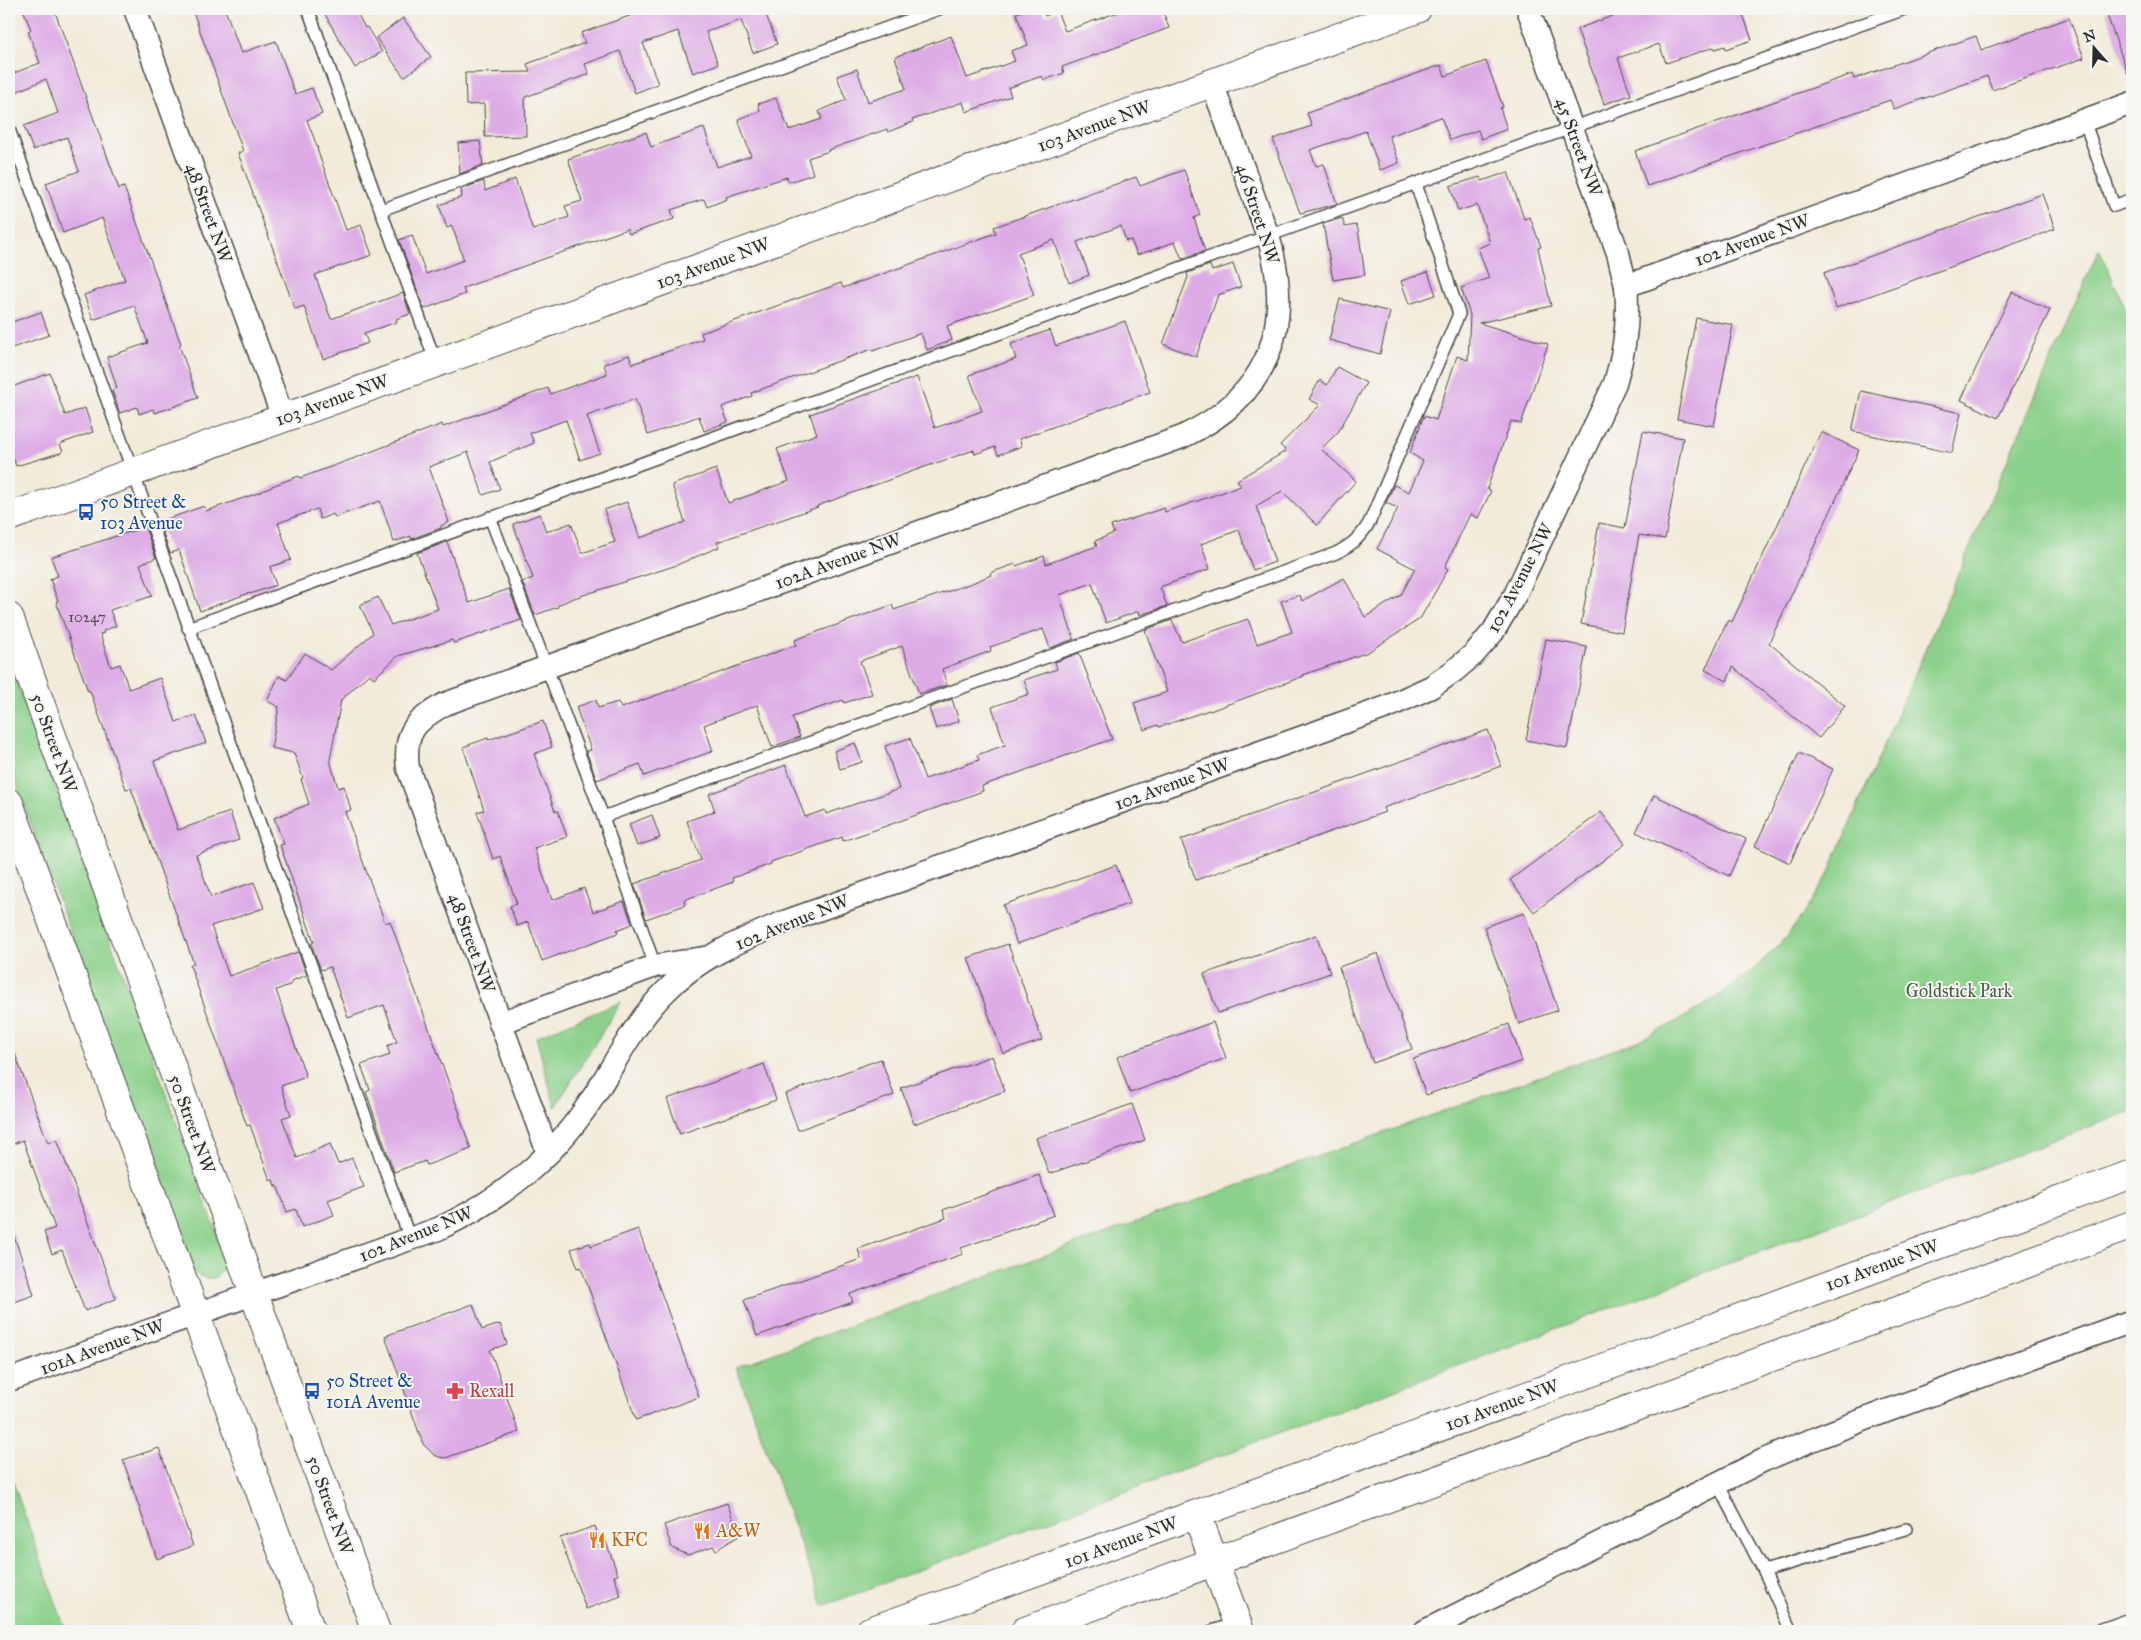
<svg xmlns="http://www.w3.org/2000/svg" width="2141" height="1640" font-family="'IM FELL Great Primer',serif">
  <rect width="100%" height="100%" fill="#f6f6f2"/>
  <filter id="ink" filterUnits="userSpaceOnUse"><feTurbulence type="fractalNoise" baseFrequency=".02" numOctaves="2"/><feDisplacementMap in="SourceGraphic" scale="10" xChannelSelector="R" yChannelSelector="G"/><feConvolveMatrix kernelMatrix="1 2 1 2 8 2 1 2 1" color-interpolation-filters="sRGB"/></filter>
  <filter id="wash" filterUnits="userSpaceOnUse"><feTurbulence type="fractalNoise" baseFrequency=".0096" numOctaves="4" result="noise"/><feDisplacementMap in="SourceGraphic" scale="20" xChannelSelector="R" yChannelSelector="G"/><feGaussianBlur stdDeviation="1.12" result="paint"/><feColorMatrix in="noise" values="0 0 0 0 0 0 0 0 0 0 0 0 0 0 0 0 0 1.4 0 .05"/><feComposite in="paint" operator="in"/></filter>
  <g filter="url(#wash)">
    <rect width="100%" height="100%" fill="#f2ebda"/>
    <g fill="#8cd18b" stroke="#5c7e5b">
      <path d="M2099,249L2132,323V1111L823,1606L736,1367L1632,1043C1693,1016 1751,981 1793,928C1806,912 1816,893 1827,877Z"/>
      <path d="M9,661L225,1256C223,1278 212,1285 193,1272L9,763Z"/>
      <path d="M621,1002L555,1107L536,1037Z"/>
      <path d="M9,1471L66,1631H9Z"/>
    </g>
    <g id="blocks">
      <g fill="#ddace6">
        <path d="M23,9H54L119,189L124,187L181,344L179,345L198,398L155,413L153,409L139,414L137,407L120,413L112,390L117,388L107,357L148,343L134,305L93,320L84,295L125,280L102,218L63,233L46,183L79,171L67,137L33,150L24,126L58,113L46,79L13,93L9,83V75L40,63L28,31L31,30Z"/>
        <path d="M192,9H225L241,53L276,41L295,94L312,88L322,114L307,120L318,149H317L346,230L361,225L372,255L315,275L331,319L403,293L410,314L396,319L397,322L364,333L368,343L323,359L304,306L295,309L238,153L243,151Z"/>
        <path d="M322,9H355L365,28L367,27L382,52L355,68Z"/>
        <path d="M649,9H764L777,44L753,53L741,20L706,32L718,64L693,73L678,31L643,43L658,84L635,93L620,51L585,64L589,74L525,97L526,136L485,137L484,104L466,105L465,73L530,72L527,64L585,43L581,33Z"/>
        <path d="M1029,9H1043L1045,16L1057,11L1065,31L1127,9H1162L1169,28L1062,67L1064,73L1044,80L1042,76L1008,88L1011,96L966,112L963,102L912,120L913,122L888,132L887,129L828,150L829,151L808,158L813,174L789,182L787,177L726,197L727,199L707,207L704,199L671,210L674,219L629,234L627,229L463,288L465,294L424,309L399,240L412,235L426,274L464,260L452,226L447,228L439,205L462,197L461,189L484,181L485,191L515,179L533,230L569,217L565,206L582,201L568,159L646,132L651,147L704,128L717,167L751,156L738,119L760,111L758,104L776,98L789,130L822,119L819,111L846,100L837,76L857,69L868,102L906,89L895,57L951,36L967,78L1015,61L1011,51L1028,45L1016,13Z"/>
        <path d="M1632,9H1741L1752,40L1726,49L1725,46L1715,49L1714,47L1666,63L1659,44L1618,58L1631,95L1604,104L1577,29Z"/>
        <path d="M2116,9H2132V79L2130,80L2106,12Z"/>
        <path d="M403,18L431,57L404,77L376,38Z"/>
        <path d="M2069,18L2084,58L1992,90L1987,76L1894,109L1890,100L1647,186L1635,151L1852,74L1854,79L1976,36L1981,50Z"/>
        <path d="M1486,61L1503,107L1500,108L1507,129L1481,139L1478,130L1450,140L1441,117L1389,136L1399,163L1380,170L1366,131L1310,150L1316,166L1324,164L1337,204L1300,213L1273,139L1312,126L1307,113L1441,65L1445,76Z"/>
        <path d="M480,141L483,165L460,174L458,143Z"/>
        <path d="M1184,170L1200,215L1194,218L1205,251L1182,259L1175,242L1137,255L1131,240L1126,241L1121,226L1077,242L1089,275L1069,283L1054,240L1018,253L1034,295L947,326L952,340L927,350L921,333L873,351L872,349L751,393L752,396L722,407L728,422L704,431L699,416L648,435L635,399L587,416L600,453L580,460L566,420L530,433L534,443L490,462L500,489L483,495L468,452L429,467L449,522L441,526V528L411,539V536L394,542L380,501L335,517L333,514L320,519L317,509L278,523L291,560L270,567L276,585L250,594L249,593L200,611L179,550L170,553L159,522L204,506L206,511L258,493L272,487V486L299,476L300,478L355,458L442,424L443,427L548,388L550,394L607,374L604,364L629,355L632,364L703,339L701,333L841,283L843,288L891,271L996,233L994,227L1136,177L1140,186Z"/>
        <path d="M1508,172L1524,219L1530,217L1541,247L1538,248L1551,306L1479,323L1548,344L1521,424L1511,421L1487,489L1491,491L1478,518L1470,514L1445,567L1448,569L1420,619L1368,652L1303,675L1304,676L1210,711L1209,710L1159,727L1158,725L1144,730L1134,703L1167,692L1145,630L1172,620L1182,642L1248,619L1257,644L1292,632L1281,601L1300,595L1302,601L1344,578L1365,617L1401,595L1415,569L1377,549L1398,508L1386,503L1394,485L1409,492L1423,461L1410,453L1420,426L1424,416L1436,420L1457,356L1468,360L1470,315L1461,288L1489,278L1478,248L1490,243L1477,205L1458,211L1450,186L1480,177L1482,181Z"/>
        <path d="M2042,194L2055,229L1836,308L1824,273Z"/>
        <path d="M1342,218L1345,227L1356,225L1358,229L1365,275L1333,280L1323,224Z"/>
        <path d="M1233,264L1241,287L1218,295L1196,357L1163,344L1188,277L1187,273L1210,265L1212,271Z"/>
        <path d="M1428,272L1436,295L1409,304L1401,281Z"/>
        <path d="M2012,292L2050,310L1998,418L1961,400Z"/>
        <path d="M1340,299L1390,312L1380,354L1329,340Z"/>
        <path d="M41,312L49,335L9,349V323Z"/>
        <path d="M1696,318L1733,325L1714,426L1677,419Z"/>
        <path d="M1125,321L1150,392L1019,439L1022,446L998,455L995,447L975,454L974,450L916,470L817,506L818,507L717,542L719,547L674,566L571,599L558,605V607L535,615L522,582L533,578L513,524L540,514L546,532L571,523L582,553L615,542L604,510L627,502L640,538L685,522L672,485L716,469L728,503L789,481L777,449L817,434L810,414L917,377L935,428L982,411L969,375L1016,359L1011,344L1050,330L1056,346Z"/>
        <path d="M1337,367L1366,383L1338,432L1321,449L1356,481L1317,525L1282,491L1256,506L1275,562L1253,570L1239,530L1201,544L1210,569L1160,587L1167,606L1140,615L1139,611L1106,623L1092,583L1059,595L1074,639L1050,648L1043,629L990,647L991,651L942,669L947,685L919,694L902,646L860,661L872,694L844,703L843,700L792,717L800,737L772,747L757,705L704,725L713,751L644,776L640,764L597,780L586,751L591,750L576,707L596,700L598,708L618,702L621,708L796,645L795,640L892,605L894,610L972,583L991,575L990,573L1015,564L1016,566L1044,556L1046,564L1097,546L1095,541L1114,533L1111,526L1164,508L1165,512L1241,486L1237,480L1286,451L1280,445L1320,405L1309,399L1320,380L1327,385Z"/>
        <path d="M50,373L65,415L85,408L93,432L60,444L63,452L16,466L9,446V388Z"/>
        <path d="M1861,391L1961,413L1952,453L1852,431Z"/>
        <path d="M1643,431L1683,438L1665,539L1639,535L1622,632L1581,624L1599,523L1625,528Z"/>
        <path d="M1821,432L1859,450L1769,643L1845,706L1819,738L1733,667L1727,681L1705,670L1728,620L1732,622Z"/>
        <path d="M145,527L156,558L140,564L152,596L110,610L116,626L103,631L104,633L100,634L111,667L120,664L129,689L160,678L176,722L196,715L206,743L154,761L178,830L230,812L239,840L196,855L211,897L254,882L264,908L211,926L229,976L298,952L307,975L291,981L292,984L276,990L306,1077L281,1086L291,1115L282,1118L297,1158L330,1144L338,1164L352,1158L364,1187L328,1200L334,1215L302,1227L296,1209L287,1212L277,1185L275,1186L273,1180H270L250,1125L247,1126L190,965L194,964L131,788L126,789L90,691H88L56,602L58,601L50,579L58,576L51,557Z"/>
        <path d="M447,542L469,603L509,589L521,620L454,643L452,640L398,656L374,678L369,674L341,700L330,760L338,788L344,786L351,810L345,812L385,923L390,921L460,1114L459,1115L471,1149L427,1165L425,1161L394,1172L366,1092L370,1090L361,1065L390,1055L387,1046L397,1042L384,1005L348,1018L330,967L321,970L312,947V943L314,942L280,845L284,844L274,818L309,804L301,779L303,778L294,753L271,748L279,707L267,701L279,676L287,680L305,653L331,670L373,633L360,605L378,597L391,625L438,609L417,553Z"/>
        <path d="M1546,639L1587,647L1567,748L1526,740Z"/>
        <path d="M1079,653L1112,739L982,786L983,791L886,826L843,841L842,837L771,862V864L732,878L733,882L684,900L685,905L646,919L634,884L701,860L687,821L715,811L709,794L786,765L805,817L825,810L826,814L899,789L885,746L910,738L925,779L979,760L977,755L1005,745L992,707L1029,694L1024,680L1057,669L1055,662Z"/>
        <path d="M952,699L959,721L936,729L929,708Z"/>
        <path d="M543,721L552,747L534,754L555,811H558L567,837L534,848L552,900L584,888L593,912L624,901L632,924L617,930L618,933L542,961L528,922L517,926L510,906L517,904L500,856L493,859L477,812L484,810L463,747L488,738V740Z"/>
        <path d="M1488,730L1501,766L1383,808L1385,812L1196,880L1181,840Z"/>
        <path d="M855,743L862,762L840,769L834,751Z"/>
        <path d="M1799,753L1833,769L1790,863L1755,846Z"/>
        <path d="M1654,795L1746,839L1729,876L1636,832Z"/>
        <path d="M1601,812L1625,844L1534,912L1510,880Z"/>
        <path d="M652,815L660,838L637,846L629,824Z"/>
        <path d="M1116,865L1130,903L1017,944L1003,905Z"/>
        <path d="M1524,913L1558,1010L1519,1024L1484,927Z"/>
        <path d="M1316,935L1330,973L1218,1013L1204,974Z"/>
        <path d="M1008,944L1042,1040L1003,1054L968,958Z"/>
        <path d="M1378,953L1412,1049L1373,1063L1339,967Z"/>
        <path d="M1213,1022L1226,1058L1130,1093L1117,1057Z"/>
        <path d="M1509,1024L1522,1061L1426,1095L1413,1059Z"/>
        <path d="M9,1043H11L48,1143L57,1139L116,1299L85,1311L62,1250L52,1254L44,1232L55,1228L23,1140L13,1144L9,1132Z"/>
        <path d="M992,1056L1005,1091L914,1124L901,1088Z"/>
        <path d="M881,1059L894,1095L798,1130L785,1094Z"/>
        <path d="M764,1064L776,1100L680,1134L667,1099Z"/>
        <path d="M1132,1104L1145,1140L1049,1174L1036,1138Z"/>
        <path d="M1039,1175L1054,1215L961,1248L963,1254L850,1294L853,1302L757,1336L744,1300L861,1259L858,1249L946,1218L943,1210Z"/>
        <path d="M638,1229L699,1397L636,1420L581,1267L578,1268L571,1249L590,1243L591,1246Z"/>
        <path d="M12,1230L34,1295L9,1304V1231Z"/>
        <path d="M473,1304L482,1330L500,1324L507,1344L490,1350L519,1432L445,1458L439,1457L433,1454L423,1444L385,1336Z"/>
        <path d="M159,1448L193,1546L157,1559L123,1460Z"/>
        <path d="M727,1503L739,1536L716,1550L713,1546L688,1555L672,1548L664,1525Z"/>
        <path d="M595,1526L600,1541L605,1539L618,1575L614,1576L621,1596L586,1609L560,1538Z"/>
      </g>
    </g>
  </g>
  <g filter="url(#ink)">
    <use href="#blocks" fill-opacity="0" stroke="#494845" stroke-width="1"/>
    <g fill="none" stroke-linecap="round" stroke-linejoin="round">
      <g stroke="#494845" stroke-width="14">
        <g id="lane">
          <path d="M308,9L436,363"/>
          <path d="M2084,120L2114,206L2132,199"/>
          <path d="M9,129L410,1239"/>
          <path d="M381,210L939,9"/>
          <path d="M490,517L603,817L655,966"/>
          <path d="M188,628L1268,236L1905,9"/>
          <path d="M603,817L1336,553C1352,545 1362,536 1370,521L1459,314L1416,184"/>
          <path d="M1718,1484L1764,1571L1906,1529"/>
          <path d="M1764,1571L1791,1631"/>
          <path d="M1212,1631L1237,1623"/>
          <path d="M2095,1631L2132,1618"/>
        </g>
      </g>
      <g stroke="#494845" stroke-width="25">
        <g id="street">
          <path d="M135,9L283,418"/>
          <path d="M1528,9L1618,253L1626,286"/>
          <path d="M500,1023L655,966L704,958"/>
          <path d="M548,1153L408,768C403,732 416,720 445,704L1182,437C1269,396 1295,326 1268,236L1212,83"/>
          <path d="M9,1380L438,1229C502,1199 553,1159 592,1099C616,1062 635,1021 667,990C699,957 742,940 784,922L1387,707L1431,687L1454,671L1474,654L1493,632L1515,595L1615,383C1625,351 1629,319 1626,286L2132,103"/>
          <path d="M1425,1631L1764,1460L1819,1437L1881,1413L2132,1321"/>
        </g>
      </g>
      <g stroke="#494845" stroke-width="30">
        <g id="secondary">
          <path d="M9,517L1417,9"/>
          <path d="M9,617L376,1631"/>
          <path d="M9,803L311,1631"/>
          <path d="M1197,1515L1240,1631"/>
        </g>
      </g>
      <g stroke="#494845" stroke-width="30">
        <g id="primary">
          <path d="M310,1628V1631"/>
          <path d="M375,1630L376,1631"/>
          <path d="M870,1631L1532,1394L2132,1174"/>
          <path d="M1025,1631L2132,1225"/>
        </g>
      </g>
      <use href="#lane" stroke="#fff" stroke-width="11"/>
      <use href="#street" stroke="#fff" stroke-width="22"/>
      <use href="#secondary" stroke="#fff" stroke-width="28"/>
      <use href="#primary" stroke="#fff" stroke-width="28"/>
    </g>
  </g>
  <defs>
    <g id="bus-bare" transform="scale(1.35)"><path d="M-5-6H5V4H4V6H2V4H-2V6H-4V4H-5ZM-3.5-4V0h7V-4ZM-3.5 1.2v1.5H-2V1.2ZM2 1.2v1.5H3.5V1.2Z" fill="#1a4fb4" stroke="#f6f6f2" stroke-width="2.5" paint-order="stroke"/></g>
    <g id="pharmacy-bare" transform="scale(1.35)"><path d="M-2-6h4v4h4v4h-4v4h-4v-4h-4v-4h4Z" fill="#e0444e" stroke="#f6f6f2" stroke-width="2.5" paint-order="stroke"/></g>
    <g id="restaurant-bare" transform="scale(1.35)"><path d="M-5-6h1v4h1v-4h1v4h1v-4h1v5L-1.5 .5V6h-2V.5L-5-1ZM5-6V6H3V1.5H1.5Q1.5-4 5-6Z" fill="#e8710a" stroke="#f6f6f2" stroke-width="2.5" paint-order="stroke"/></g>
  </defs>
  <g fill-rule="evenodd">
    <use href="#bus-bare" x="86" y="512"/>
    <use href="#bus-bare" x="312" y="1391"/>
    <use href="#pharmacy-bare" x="455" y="1391"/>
    <use href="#restaurant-bare" x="702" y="1531"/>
    <use href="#restaurant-bare" x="597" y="1540"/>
  </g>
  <g text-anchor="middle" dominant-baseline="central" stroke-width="4" stroke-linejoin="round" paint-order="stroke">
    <g font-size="15" fill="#584b5a">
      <text x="87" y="617">10247</text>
    </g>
    <g font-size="18" fill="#2b2b2b" stroke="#f6f6f2">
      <text transform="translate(1094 126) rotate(-20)">103 Avenue NW</text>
      <text transform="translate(1579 147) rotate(70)">45 Street NW</text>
      <text transform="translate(209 213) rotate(70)">48 Street NW</text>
      <text transform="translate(1258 214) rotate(72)">46 Street NW</text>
      <text transform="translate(1752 240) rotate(-20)">102 Avenue NW</text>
      <text transform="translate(713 263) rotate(-20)">103 Avenue NW</text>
      <text transform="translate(332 400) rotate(-20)">103 Avenue NW</text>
      <text transform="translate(838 561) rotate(-20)">102A Avenue NW</text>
      <text transform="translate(1520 578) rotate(-62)">102 Avenue NW</text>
      <text transform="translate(54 743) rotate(70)">50 Street NW</text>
      <text transform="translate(1172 784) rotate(-20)">102 Avenue NW</text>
      <text transform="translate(792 922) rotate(-22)">102 Avenue NW</text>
      <text transform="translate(472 943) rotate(70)">48 Street NW</text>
      <text transform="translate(192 1124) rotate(70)">50 Street NW</text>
      <text transform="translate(416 1234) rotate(-22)">102 Avenue NW</text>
      <text transform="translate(1882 1265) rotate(-20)">101 Avenue NW</text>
      <text transform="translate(102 1347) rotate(-20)">101A Avenue NW</text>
      <text transform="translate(1502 1405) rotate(-20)">101 Avenue NW</text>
      <text transform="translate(330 1505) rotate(70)">50 Street NW</text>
      <text transform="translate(1121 1542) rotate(-20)">101 Avenue NW</text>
    </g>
    <g font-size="18" fill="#164399" stroke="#f6f6f2" text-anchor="start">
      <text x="100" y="502">50 Street &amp;<tspan x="100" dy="21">103 Avenue</tspan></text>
      <text x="326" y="1381">50 Street &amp;<tspan x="326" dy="21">101A Avenue</tspan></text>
    </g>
    <g font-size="18" fill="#485d48" stroke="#f6f6f2">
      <text x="1959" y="991">Goldstick Park</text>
    </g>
    <g font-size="18" fill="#be3a42" stroke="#f6f6f2" text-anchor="start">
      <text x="469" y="1391">Rexall</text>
    </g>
    <g font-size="18" fill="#c56008" stroke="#f6f6f2" text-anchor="start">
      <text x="716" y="1531">A&amp;W</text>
      <text x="611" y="1540">KFC</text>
    </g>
  </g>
  <rect width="2141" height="1640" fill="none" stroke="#f6f6f2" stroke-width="30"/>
  <g transform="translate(2094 48) rotate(340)" stroke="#f6f6f2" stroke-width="4" paint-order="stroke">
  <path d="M0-4L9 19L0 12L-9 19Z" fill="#2b2b2b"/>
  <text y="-8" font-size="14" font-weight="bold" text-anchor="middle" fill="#2b2b2b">N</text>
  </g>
</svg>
